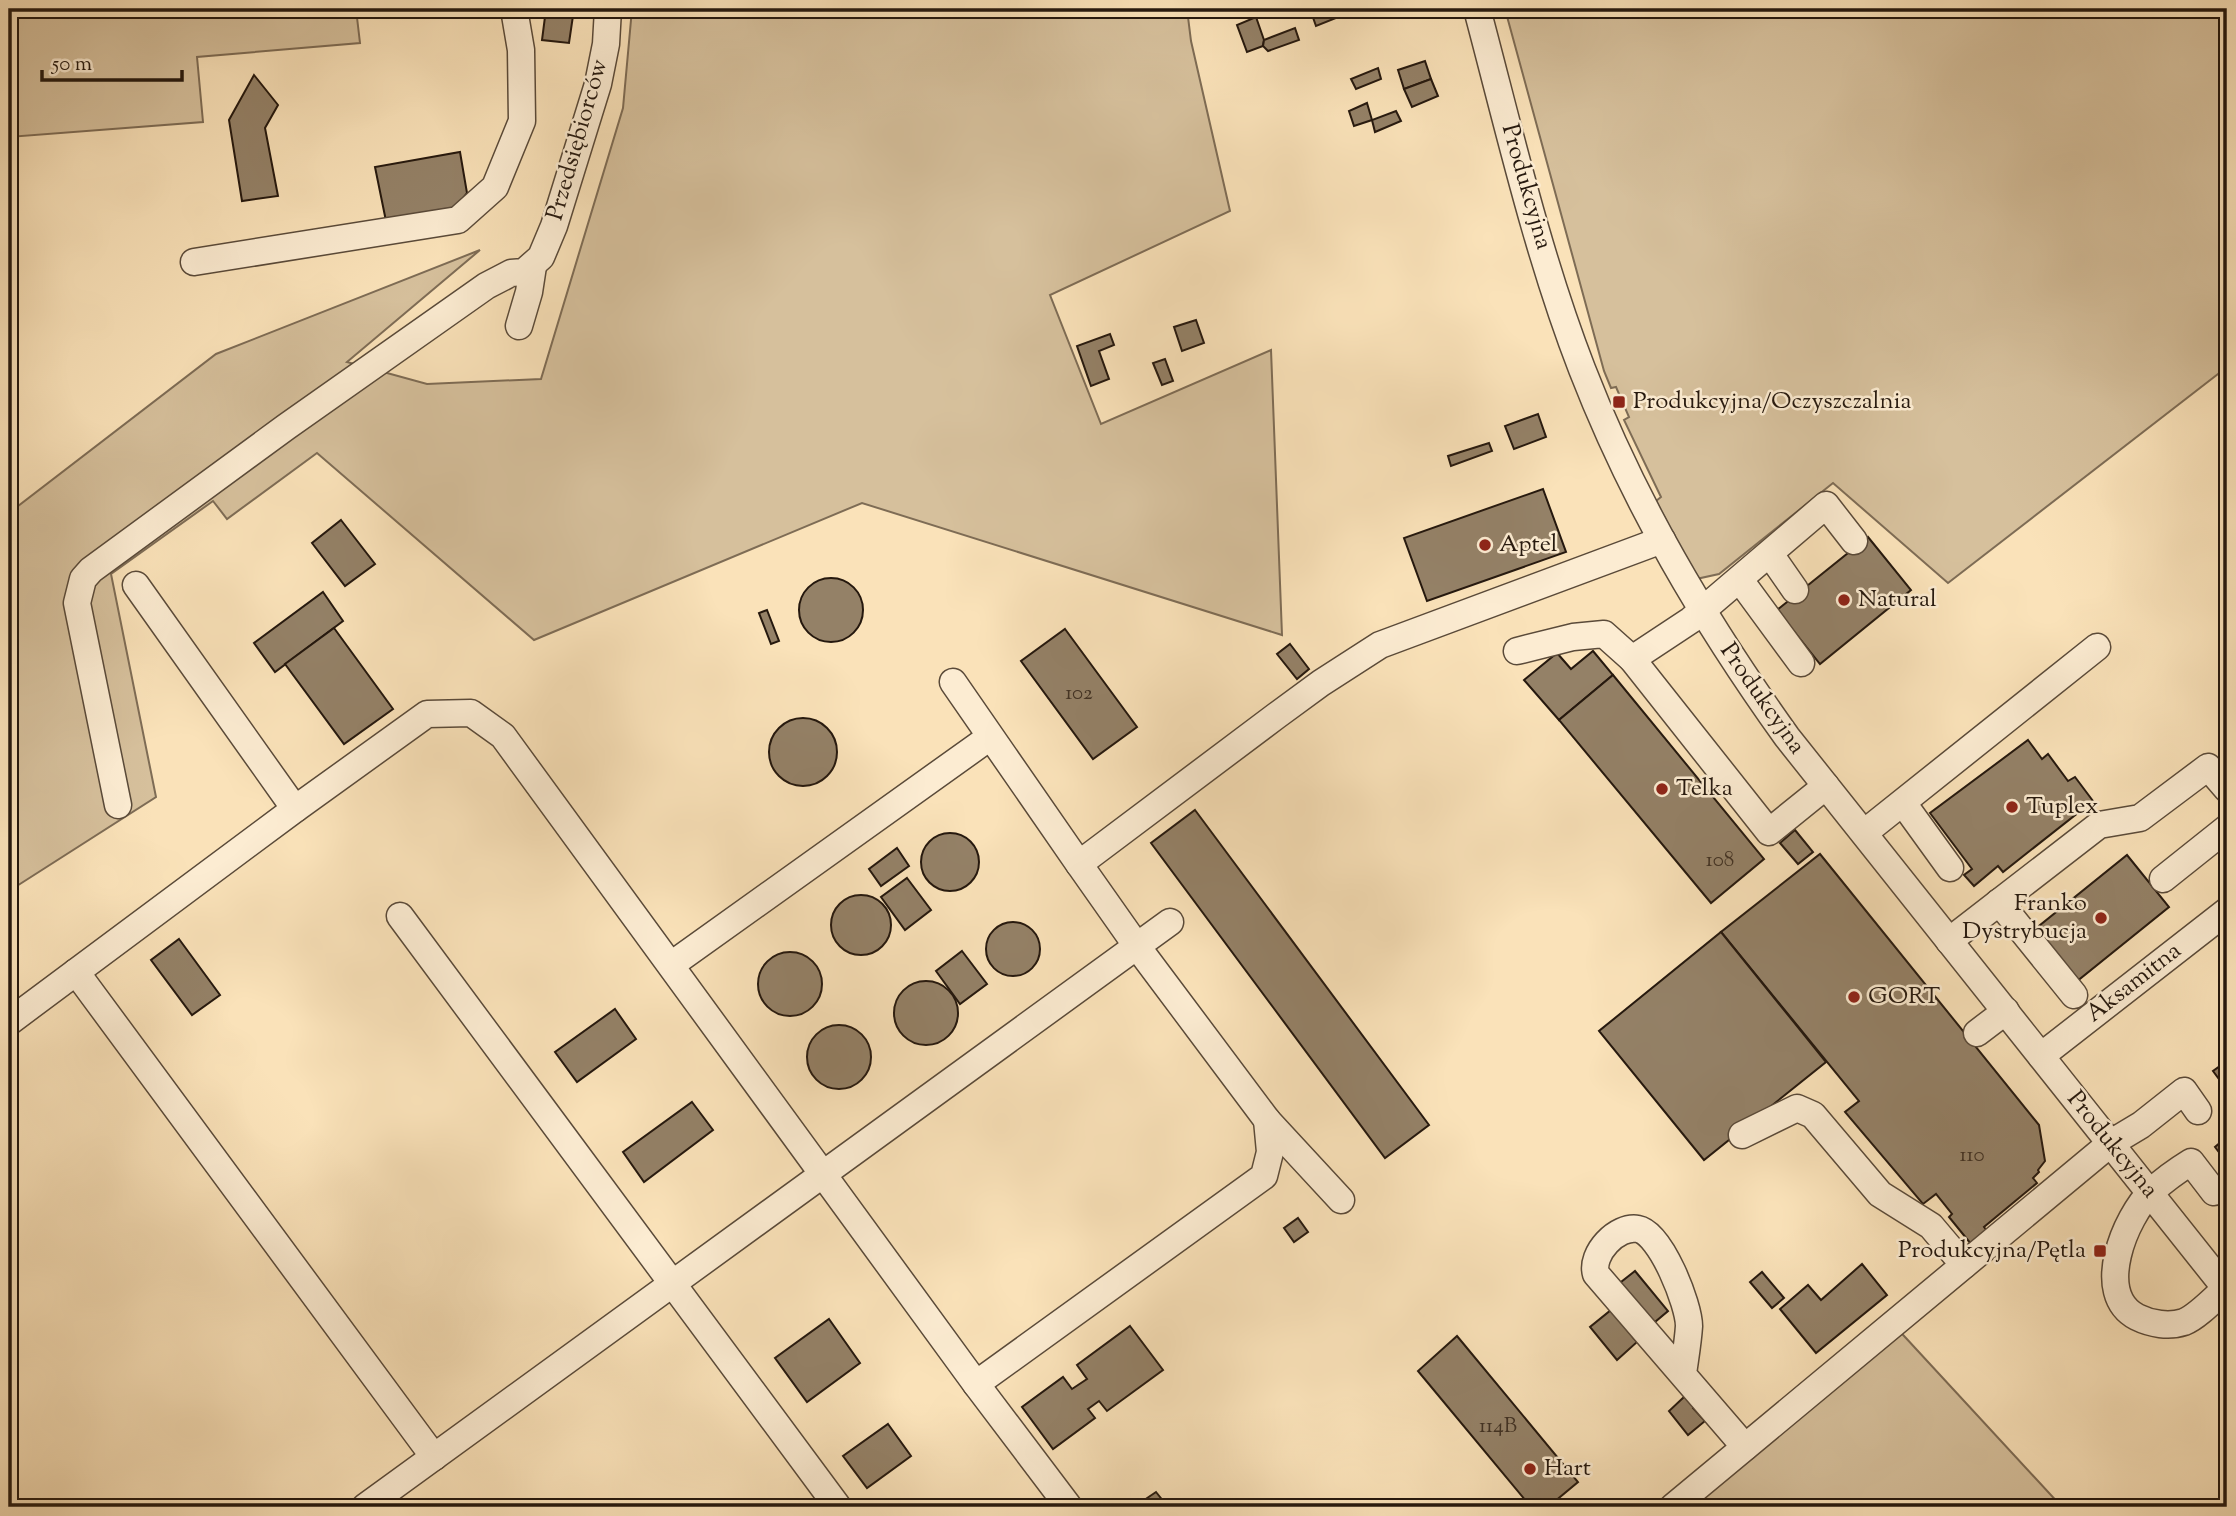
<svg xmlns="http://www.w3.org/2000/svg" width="2236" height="1516" font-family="'Sorts Mill Goudy',serif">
  <rect width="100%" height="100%" fill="#fae2b9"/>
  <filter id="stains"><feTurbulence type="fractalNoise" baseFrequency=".00286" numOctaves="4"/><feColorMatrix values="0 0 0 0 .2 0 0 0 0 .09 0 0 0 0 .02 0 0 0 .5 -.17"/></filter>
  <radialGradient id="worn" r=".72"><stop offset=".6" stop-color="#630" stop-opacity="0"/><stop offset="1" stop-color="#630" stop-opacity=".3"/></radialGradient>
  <g fill="#d6c09c" stroke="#7e6c55" stroke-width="2">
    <path d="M9,9H356L360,43L197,57L203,122L9,137Z"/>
    <path d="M632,9H1187L1191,41L1230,211L1050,295L1101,424L1271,350L1282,635L862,503L534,640L317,453L227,519L213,501L111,574L156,797L9,891V513L216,354L480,250L347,362L427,384L541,379L623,108Z"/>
    <path d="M1505,9H2227V367L1948,583L1833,483L1719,574L1696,579L1656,501L1661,497L1624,420L1629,417L1616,387L1611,388L1604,371Z"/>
    <path d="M1893,1324L2062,1507H1674Z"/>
  </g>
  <g fill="#948167" stroke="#25180e" stroke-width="2">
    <path d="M546,9H574L569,43L542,40Z"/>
    <path d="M1252,9H1279L1253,19Z"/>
    <path d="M1310,9H1338L1341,16L1316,26Z"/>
    <path d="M1256,17L1264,40L1263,46L1247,52L1237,25Z"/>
    <path d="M1295,28L1299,40L1268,51L1263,46L1264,40Z"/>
    <path d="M1425,61L1431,79L1404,89L1398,70Z"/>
    <path d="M1378,68L1381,79L1356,89L1351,79Z"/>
    <path d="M254,75L278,105L265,128L278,196L242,201L229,120Z"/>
    <path d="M1431,79L1438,96L1412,107L1404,89Z"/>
    <path d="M1367,103L1372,120L1354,126L1349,111Z"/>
    <path d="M1396,111L1401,121L1375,132L1372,120Z"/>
    <path d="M460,152L467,193L453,211L386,221L375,167Z"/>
    <path d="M1196,320L1204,343L1182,351L1174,327Z"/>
    <path d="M1110,334L1114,345L1099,351L1109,379L1091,386L1077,346Z"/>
    <path d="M1165,359L1173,381L1162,385L1153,363Z"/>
    <path d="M1538,414L1546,437L1514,449L1505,426Z"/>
    <path d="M1489,443L1492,451L1451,466L1448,456Z"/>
    <path d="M1543,489L1566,552L1427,601L1404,538Z"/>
    <path d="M341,520L375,564L345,586L312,543Z"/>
    <path d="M1868,537L1911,590L1820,664L1777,610Z"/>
    <circle cx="831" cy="610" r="32"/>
    <path d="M323,592L343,621L275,672L254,643Z"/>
    <path d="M767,610L779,641L771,644L759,613Z"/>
    <path d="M334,628L393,709L344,744L285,664Z"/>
    <path d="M1065,629L1137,727L1093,759L1021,661Z"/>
    <path d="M1290,644L1309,669L1297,679L1277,654Z"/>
    <path d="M1593,651L1613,675L1559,720L1524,680L1557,653L1571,669Z"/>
    <path d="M1613,675L1764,859L1711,903L1559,720Z"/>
    <circle cx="803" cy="752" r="34"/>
    <path d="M2028,740L2042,759L2048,754L2068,781L2075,777L2093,801L2003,872L1998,866L1974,886L1964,875L1972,869L1930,813Z"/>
    <path d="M1195,810L1429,1125L1385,1158L1151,843Z"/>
    <path d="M1795,830L1813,852L1798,864L1780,843Z"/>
    <circle cx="950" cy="862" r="29"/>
    <path d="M897,848L909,866L881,886L869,869Z"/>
    <path d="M1820,854L2039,1125L2045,1161L2038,1170L2039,1172L2033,1178L2037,1183L1984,1227L1987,1231L1971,1244L1949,1217L1952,1214L1936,1194L1923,1204L1845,1112L1859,1101L1721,932Z"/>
    <path d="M2127,855L2169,907L2076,982L2034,930Z"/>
    <path d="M907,878L931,910L905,930L881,897Z"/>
    <circle cx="861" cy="925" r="30"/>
    <circle cx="1013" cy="949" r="27"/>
    <path d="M1721,932L1826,1062L1704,1160L1599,1031Z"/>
    <path d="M179,939L220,995L192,1015L151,960Z"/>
    <path d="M962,951L987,984L960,1004L936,971Z"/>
    <circle cx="790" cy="984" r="32"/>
    <circle cx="926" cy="1013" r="32"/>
    <path d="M615,1009L636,1039L577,1082L555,1052Z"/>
    <circle cx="839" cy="1057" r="32"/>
    <path d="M2227,1061V1090L2213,1071Z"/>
    <path d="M692,1102L713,1130L644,1182L623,1152Z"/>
    <path d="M2227,1137V1163L2215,1147Z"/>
    <path d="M1298,1218L1308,1232L1294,1242L1284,1228Z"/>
    <path d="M1862,1264L1887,1295L1816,1353L1780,1309L1808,1285L1821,1300Z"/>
    <path d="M1635,1271L1668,1311L1649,1327L1616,1286Z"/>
    <path d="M1762,1272L1784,1298L1772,1308L1750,1282Z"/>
    <path d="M1611,1310L1637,1342L1617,1360L1590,1327Z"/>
    <path d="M829,1319L860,1363L807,1402L775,1358Z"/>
    <path d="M1130,1326L1163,1370L1107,1411L1099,1401L1088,1409L1095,1418L1053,1449L1022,1407L1063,1377L1072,1389L1087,1379L1077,1365Z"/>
    <path d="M1457,1336L1578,1482L1548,1507H1531L1418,1371Z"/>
    <path d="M1691,1396L1696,1401L1693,1408L1705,1421L1688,1435L1669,1411L1684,1397Z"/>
    <path d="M888,1424L911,1456L867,1488L843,1456Z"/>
    <path d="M1156,1492L1168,1507H1134Z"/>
  </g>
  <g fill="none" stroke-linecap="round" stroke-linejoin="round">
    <g stroke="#5a4a39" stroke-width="29">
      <g id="minor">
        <path d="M1477,9C1509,129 1537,253 1582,369C1634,503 1704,621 1787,737L2227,1290"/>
        <path d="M194,262L458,220L495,187L522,121L521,50L514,9"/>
        <path d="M519,326L529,292L533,266"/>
        <path d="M1770,554L1795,590"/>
        <path d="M1740,580L1801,663"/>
        <path d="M136,585L295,809"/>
        <path d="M1517,651L1573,637L1604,634L1632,659L1769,832L1826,786"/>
        <path d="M1632,659L1691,620L1826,505L1854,541"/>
        <path d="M953,682L1079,864L1276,716L1321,683L1380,645L1662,540"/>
        <path d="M1903,803L1950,868"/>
        <path d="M118,805L77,603L83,579L91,570L286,427L486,286L511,273L524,272L541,257L554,226L598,84L606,44L608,9"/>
        <path d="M1864,833L2097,647"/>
        <path d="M1079,864L1136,945L1267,1120L1341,1200"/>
        <path d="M2163,879L2227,828"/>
        <path d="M1999,902L2074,995"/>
        <path d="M400,916L838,1507"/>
        <path d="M1949,941L2099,825L2140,818L2208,767L2227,789"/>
        <path d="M671,965L990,737"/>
        <path d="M76,972L434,1457"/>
        <path d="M9,1022L295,809L427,714L471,713L503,736L976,1384L1069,1507"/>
        <path d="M1977,1033L2006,1011"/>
        <path d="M2041,1056L2227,911"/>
        <path d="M1742,1135L1797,1108L1813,1115L1880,1194L1931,1226L1964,1265"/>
        <path d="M2214,1192L2191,1162C2178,1170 2164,1180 2152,1191C2125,1217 2093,1294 2137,1317C2151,1324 2169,1327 2184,1322C2197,1317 2215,1298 2226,1288"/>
        <path d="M1683,1374C1685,1359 1688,1342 1689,1326C1689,1305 1661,1233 1638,1229C1617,1225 1590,1254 1596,1274L1745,1447"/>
        <path d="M976,1384L1264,1176L1270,1152L1267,1120"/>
        <path d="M365,1507L1170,922"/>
        <path d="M1673,1507L2111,1143L2141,1125L2184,1091L2198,1111"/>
      </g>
    </g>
    <use href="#minor" stroke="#fcecd2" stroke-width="26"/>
  </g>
  <g fill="#8f2418" stroke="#fcecd2" stroke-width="2.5">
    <rect x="1612" y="395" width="14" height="14" rx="3.5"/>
    <circle cx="1485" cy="545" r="7"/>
    <circle cx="1844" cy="600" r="7"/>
    <circle cx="1662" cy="789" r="7"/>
    <circle cx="2012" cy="807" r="7"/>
    <circle cx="2101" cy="918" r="7"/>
    <circle cx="1854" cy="997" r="7"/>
    <rect x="2093" y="1244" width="14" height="14" rx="3.5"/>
    <circle cx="1530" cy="1469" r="7"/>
  </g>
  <g text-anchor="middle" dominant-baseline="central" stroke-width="5" stroke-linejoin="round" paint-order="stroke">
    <g font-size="21" fill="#413224">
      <text x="1079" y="694">102</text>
      <text x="1720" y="861">108</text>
      <text x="1972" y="1156">110</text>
      <text x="1498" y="1427">114B</text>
    </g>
    <g font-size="24" fill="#25180e" stroke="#fcecd2">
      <text transform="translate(578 140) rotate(-74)">Przedsiębiorców</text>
      <text transform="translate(1526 187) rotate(74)">Produkcyjna</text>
      <text transform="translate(1762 699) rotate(55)">Produkcyjna</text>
      <text transform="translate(2134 983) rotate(-38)">Aksamitna</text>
      <text transform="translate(2112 1145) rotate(51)">Produkcyjna</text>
    </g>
    <g font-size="24" fill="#25180e" stroke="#fcecd2" text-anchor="start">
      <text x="1633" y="402">Produkcyjna/Oczyszczalnia</text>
      <text x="1499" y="545">Aptel</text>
      <text x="1858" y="600">Natural</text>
      <text x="1676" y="789">Telka</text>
      <text x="2026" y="807">Tuplex</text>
      <text x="2087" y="904" text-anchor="end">Franko<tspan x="2087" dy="28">Dystrybucja</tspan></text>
      <text x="1868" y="997">GORT</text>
      <text x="2086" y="1251" text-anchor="end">Produkcyjna/Pętla</text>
      <text x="1544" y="1469">Hart</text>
    </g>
  </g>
  <rect width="2236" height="1516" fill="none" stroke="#fae2b9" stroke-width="35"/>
  <rect x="10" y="10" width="2215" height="1495" fill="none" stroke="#25180e" stroke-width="3.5"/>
  <rect x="18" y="18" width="2201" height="1481" fill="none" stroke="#25180e" stroke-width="2"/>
  <path d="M42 70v10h140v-10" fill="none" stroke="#25180e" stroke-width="3.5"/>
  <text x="52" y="70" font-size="21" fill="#25180e" stroke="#fcecd2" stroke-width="5" paint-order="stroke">50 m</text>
  <rect width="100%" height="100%" filter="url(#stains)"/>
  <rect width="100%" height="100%" fill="url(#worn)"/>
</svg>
